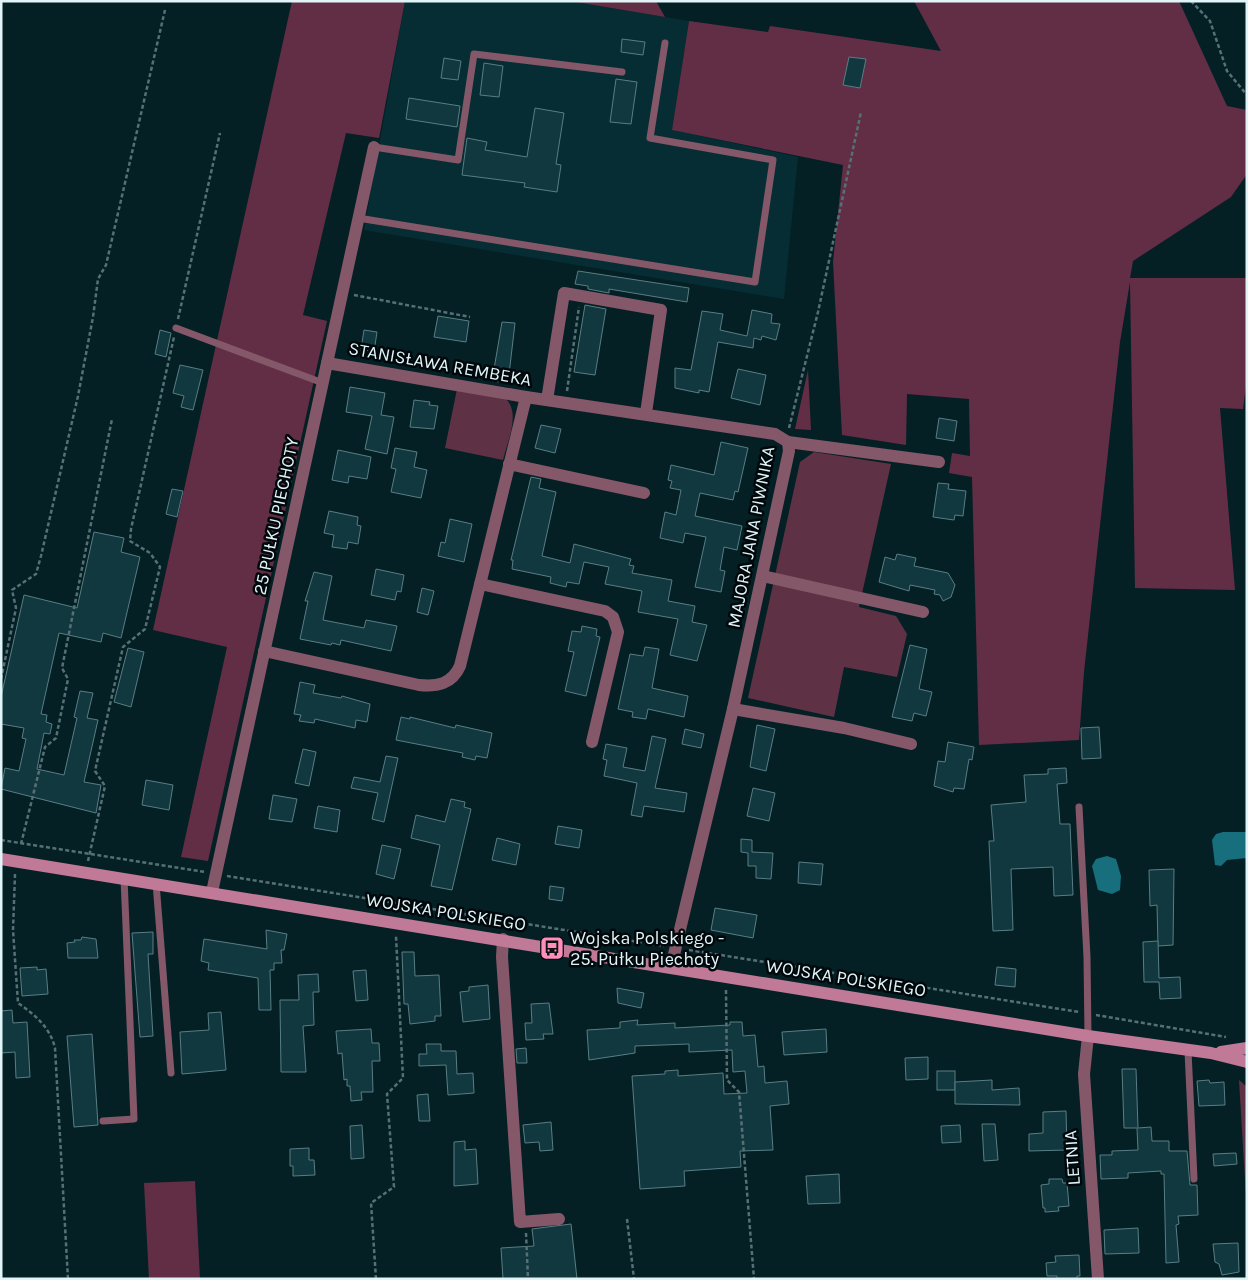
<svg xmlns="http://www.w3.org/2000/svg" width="1248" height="1280" font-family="Karla,sans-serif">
  <rect width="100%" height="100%" fill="#042025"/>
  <path fill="#062d33" d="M405,1H570L689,21L672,130L798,157L784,299L364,230Z"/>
  <g fill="#5e3244">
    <path d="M457,389L506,399C521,413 507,443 503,460L445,448Z"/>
    <path d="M814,452L891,464L859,607L896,616L907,634L897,677L844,667L834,717L748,698L800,462Z"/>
    <path d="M1239,1080L1247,1087V1213Z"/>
  </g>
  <g fill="#622e45">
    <path d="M292,1H405L379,138L346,133L303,315L327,321L208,861L181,857L227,647L153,630Z"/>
    <path d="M570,1H656L665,17Z"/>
    <path d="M914,1H1179L1227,106L1247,110V174L1231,197L1133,261L1130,278H1247V378L1243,409L1220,408L1235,590L1135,588L1130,282L1120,342L1084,672L1079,740L979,745L972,477L949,473L952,453L970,456L969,399L907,394L906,445L842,435L833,262L843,165L672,130L689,21L768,32L770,26L941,51Z"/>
    <path d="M808,370L811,430L795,429Z"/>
    <path d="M195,1181L200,1279H149L144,1183Z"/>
  </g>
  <g fill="#176e7c">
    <path d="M1223,832H1247V858L1227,860L1221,866L1215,865L1212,840L1216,834Z"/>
    <path d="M1107,856L1116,859L1121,876L1120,890L1112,894L1098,890L1092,866L1096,859Z"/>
  </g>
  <g fill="#12383f" stroke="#587e85">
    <path d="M622,39L645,42L643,55L621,52Z"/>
    <path d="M849,57L866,59L860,88L843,85Z"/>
    <path d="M444,58L461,61L458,80L441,78Z"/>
    <path d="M484,63L503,66L499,97L480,95Z"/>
    <path d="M616,79L637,82L631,124L610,122Z"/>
    <path d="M409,98L460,106L457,127L406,119Z"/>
    <path d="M535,108L564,113L556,164L561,165L557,192L524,187L525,183L462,175L467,138L487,142L485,150L527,157Z"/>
    <path d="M578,271L689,288L687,302L609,289V293L588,289V286L575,284Z"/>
    <path d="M585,305L606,309L595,375L574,372Z"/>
    <path d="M752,310L772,314L771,323L780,324L776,340L762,336L761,340L754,338L753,348L718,342L709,392L699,390V393L675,388V368L691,370L702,311L723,314L720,330L747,336Z"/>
    <path d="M438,316L469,321L466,342L434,337Z"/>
    <path d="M502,322L515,323L508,383L492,381Z"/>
    <path d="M160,330L171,333L166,357L155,354Z"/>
    <path d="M364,330L377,332L374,352L361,349Z"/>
    <path d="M180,365L203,370L193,410L181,407L184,396L173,393Z"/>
    <path d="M738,369L766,375L760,405L731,398Z"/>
    <path d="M350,387L385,393L381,415L394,417L387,454L365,449L372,416L346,412Z"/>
    <path d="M414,400L430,402L429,405L438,406L434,429L410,427Z"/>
    <path d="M939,418L957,421L954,441L936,438Z"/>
    <path d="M541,425L561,429L555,453L535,448Z"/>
    <path d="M721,442L748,448L738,492L735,491L733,500L700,493L695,516L742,526L737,550L724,547L720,570L725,571L721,592L695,587L706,537L685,533L683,543L660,538L665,512L676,515L681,490L670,488L672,481L668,480L671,465L714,475Z"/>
    <path d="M395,448L417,452L414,467L427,470L421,498L391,492L396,469L391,468Z"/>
    <path d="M338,450L371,457L367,479L349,476L348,483L332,480Z"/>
    <path d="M531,477L541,479L539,488L556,492L542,556L570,563L574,544L631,559L629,565L634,566L632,573L672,580L668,601L695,606L692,622L707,625L697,661L670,655L678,619L638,612L642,591L605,584L609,567L584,562L579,584L567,582L566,587L550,583L551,577L512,569L513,560H511Z"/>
    <path d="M938,483L949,484L948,489L966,491L963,516L955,515L954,520L933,517Z"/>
    <path d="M172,489L183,491L177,517L166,514Z"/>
    <path d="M329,511L358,517L357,525L361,526L358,544L348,542L347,549L332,547L334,535L324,533Z"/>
    <path d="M450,519L472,524L464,562L438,556L441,542L445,543Z"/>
    <path d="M94,532L124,538L121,552L140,557L121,638L103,633L101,642L59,633L41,714L47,715L46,722L52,724L50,734L44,733L37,769L64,775L77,718L74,717L80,691L93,693L87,718L98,720L84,782L101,785L96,813L1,789L5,768L19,771L26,739L22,738L24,728L1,724V697L24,595L77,608Z"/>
    <path d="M897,554L916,558L914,566L948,573L955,585L951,597L943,601L940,595L934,594L935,590L910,585L909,591L879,582L885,557L895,560Z"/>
    <path d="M376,569L404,575L401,592L397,591L395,600L371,595Z"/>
    <path d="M314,572L332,576L323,620L364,628L366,620L397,626L391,651L341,640L340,645L332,643L331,645L300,639L308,601H305Z"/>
    <path d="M422,588L434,591L428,615L417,612Z"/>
    <path d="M582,626L597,629L596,636L600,637L586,696L565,691L574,652L568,651L572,631L581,632Z"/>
    <path d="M910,645L927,649L919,689L932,692L926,716L914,713L912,721L892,717Z"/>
    <path d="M645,647L659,649L652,688L688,696L684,717L648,709L646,719L632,717L633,712L618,709L630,654L643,656Z"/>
    <path d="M128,648L144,652L131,707L114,702Z"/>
    <path d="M300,682L315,685L313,693L341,698L342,696L370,704L367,722L356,720L355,728L315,719L314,723L299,721L301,715L294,714Z"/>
    <path d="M401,717L410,719V717L455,728L456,725L492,733L487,758L476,756L475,760L462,757L463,753L396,740Z"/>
    <path d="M757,725L775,729L766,771L750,767Z"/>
    <path d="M1099,727L1101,758L1082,759L1081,728Z"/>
    <path d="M685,729L704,734L701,748L682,744Z"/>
    <path d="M652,736L666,739L655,788L687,793L684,812L644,806L642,817L631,815L637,783L604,776L607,760L603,759L606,744L627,748L623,767L645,771Z"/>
    <path d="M948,742L974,747L972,760L969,759L964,789L954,788L953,792L934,786L938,761L945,762Z"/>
    <path d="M303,749L316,752L309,786L295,783Z"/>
    <path d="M386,756L398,758L384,822L372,819L378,793L351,788L354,777L380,782Z"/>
    <path d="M1066,768L1067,783L1057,784L1060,824H1070L1073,895L1054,896L1053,867L1011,869L1013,930L993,931L989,841H994L991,805L1026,802L1024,775L1048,774V769Z"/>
    <path d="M146,780L173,785L169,810L142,805Z"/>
    <path d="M753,788L775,793L769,821L747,816Z"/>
    <path d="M273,795L297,799L292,822L269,819Z"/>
    <path d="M451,799L465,802L464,807L471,809L452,890L431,886L440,845L411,838L416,815L445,822Z"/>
    <path d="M318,806L340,810L337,832L314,828Z"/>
    <path d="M558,826L582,830L579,848L555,844Z"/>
    <path d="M497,838L520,844L516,865L492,860Z"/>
    <path d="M741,839L752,840V852L773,853L771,879L756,878V866H748V853L741,852Z"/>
    <path d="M382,845L401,849L394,879L376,874Z"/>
    <path d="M799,862L823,864L821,885L798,883Z"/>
    <path d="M1174,869L1173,945L1158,946L1157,905L1150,906L1149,870Z"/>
    <path d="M550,886L564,888L562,901L549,899Z"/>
    <path d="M715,908L757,915L753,938L711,930Z"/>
    <path d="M266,930L287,934L284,950H281L282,963H274V970H270L271,1010H259L258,978L208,970L209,963L201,961L204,939L267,949Z"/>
    <path d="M153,932V954H148L153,1036L140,1037L132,933Z"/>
    <path d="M82,937L96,939L98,958H68L67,943L75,942L74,940H81Z"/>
    <path d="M1158,941L1159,978L1180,977L1181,998L1160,999L1159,982H1144L1143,942Z"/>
    <path d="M402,952H414L415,976L439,975L441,1016H435V1021L410,1024L408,1004H404Z"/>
    <path d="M37,967V970L46,969L48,994L22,996L20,968Z"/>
    <path d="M997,967L1016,969L1015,987L995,985Z"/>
    <path d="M366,970L368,1000L356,1001L353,971Z"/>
    <path d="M318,974L319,992H313L314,1025L303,1026L306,1072H281L280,1000H299L298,975Z"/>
    <path d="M488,985L490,1019L463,1022L460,992L469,991V987Z"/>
    <path d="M617,988L644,993L641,1008L618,1003Z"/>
    <path d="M549,1003L553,1034H543L544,1039L526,1040L525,1023H532L531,1004Z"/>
    <path d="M12,1010L13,1023L27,1022L30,1077L16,1078L15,1052L1,1053V1011Z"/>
    <path d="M221,1012L226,1070L182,1074L180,1032L209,1030L208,1013Z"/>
    <path d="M638,1020L637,1025L675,1023V1028L730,1025V1022H742L743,1036L755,1035L758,1067L764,1066L765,1083L787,1081L789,1104L770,1106L773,1150L740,1151L741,1167L684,1171L685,1186L640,1189L632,1076L665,1074V1071L678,1070V1076L723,1073L724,1094L747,1093L745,1071L733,1072L732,1050L689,1052V1044L635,1046V1053L589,1060L587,1030L620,1028V1022Z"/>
    <path d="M371,1029L372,1043H379L380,1061H372L373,1092H361L362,1100L351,1101L350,1086H347V1079L344,1080L342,1053L338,1054L336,1031Z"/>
    <path d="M826,1029L827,1052L784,1055L782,1032Z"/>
    <path d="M92,1034L98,1125L74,1127L67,1036Z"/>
    <path d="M426,1044H441V1051H456L457,1074L473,1073L474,1093L448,1095L446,1065L419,1066V1054H427Z"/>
    <path d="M526,1048L527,1063H517L516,1049Z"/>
    <path d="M928,1057V1079L906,1080L905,1058Z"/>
    <path d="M1122,1069H1136L1138,1128L1151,1127L1152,1141H1169V1151H1187L1190,1185H1197L1198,1215L1178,1216L1179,1224L1176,1225L1179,1262L1166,1263L1164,1174H1161V1171L1128,1173V1178L1101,1179L1100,1155H1112V1151L1138,1150L1137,1128H1124Z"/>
    <rect x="937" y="1071" width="18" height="19"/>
    <path d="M992,1080V1090L1019,1088L1020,1105L955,1104V1082Z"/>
    <path d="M1209,1080L1210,1083L1224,1082L1225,1105L1199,1106L1197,1081Z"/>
    <path d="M428,1094L430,1121H419L417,1095Z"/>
    <path d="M1066,1111L1067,1150L1029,1151V1134L1043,1133V1112Z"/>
    <path d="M551,1122L553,1150L540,1151L539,1142L525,1143L523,1125Z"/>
    <path d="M982,1124H995L998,1160L984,1161Z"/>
    <path d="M362,1125L364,1158L351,1159L350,1126Z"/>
    <path d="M960,1125L961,1142L942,1143L941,1126Z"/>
    <path d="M465,1141V1150L476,1149L478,1184L454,1186V1142Z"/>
    <path d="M309,1148V1160H314L315,1175L293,1176V1166H290V1149Z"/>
    <path d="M1236,1153L1237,1164L1214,1166L1213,1154Z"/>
    <path d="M839,1174L840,1203L808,1204L806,1176Z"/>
    <path d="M1049,1179H1062L1063,1183H1067L1069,1206L1058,1207L1059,1211L1045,1212V1208H1043L1041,1185L1049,1184Z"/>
    <path d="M571,1224L577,1279H503L501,1248L534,1246L532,1229Z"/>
    <path d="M1138,1228L1139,1253L1105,1254L1104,1230Z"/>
    <path d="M1238,1243L1239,1272L1222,1275L1219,1264L1215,1262L1213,1244Z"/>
    <path d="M1079,1255L1080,1276H1077V1279H1057V1276H1047L1046,1263L1056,1262L1055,1256Z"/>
  </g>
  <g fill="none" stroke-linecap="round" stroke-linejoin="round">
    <g stroke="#577075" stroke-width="2.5" stroke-dasharray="4 2.5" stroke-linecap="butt">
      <path d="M1191,1L1210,21L1227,71L1247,95"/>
      <path d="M354,295L470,317"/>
      <path d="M178,319L220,133"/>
      <path d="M567,391L579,307"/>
      <path d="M789,428L818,312L861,112"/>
      <path d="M1,679L16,608L12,590L36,574L41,556L78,396L93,317L98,279L106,265L165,10"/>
      <path d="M1,840L205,872"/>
      <path d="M21,844L45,747L56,738L68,679L62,668L112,419"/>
      <path d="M88,861L105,786L95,771L123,647L145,629L160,567L150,553L130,541L131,529L174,337"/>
      <path d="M15,874L13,930L18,1003C35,1015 50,1027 55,1048L68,1279"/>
      <path d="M227,876L664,946"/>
      <path d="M689,950L1079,1012"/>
      <path d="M726,990L727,1080L739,1092L754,1279"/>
      <path d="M1096,1015L1226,1037"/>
      <path d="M627,1219L634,1279"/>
      <path d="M526,1233L528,1279"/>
      <path d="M376,1279L371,1203L394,1187L387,1094L403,1078L396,936"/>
    </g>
    <g stroke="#845869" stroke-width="7">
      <path d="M374,147L458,160L474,54L622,72"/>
      <path d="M358,218L755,282L773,160L650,138L665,43"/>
      <path d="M176,328L323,383"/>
      <path d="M1079,807L1087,957L1088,1036"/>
      <path d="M156,883L171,1073"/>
      <path d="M1188,1051L1194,1179"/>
      <path d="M103,1121L134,1119L124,878"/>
    </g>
    <g stroke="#845869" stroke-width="12">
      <path d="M327,363L526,397L775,434L788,442L939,462"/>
      <path d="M547,400L564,293L661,310L646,413"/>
      <path d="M509,464L644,493"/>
      <path d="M763,576L923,612"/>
      <path d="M480,584L605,611L613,617L618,632L592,742"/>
      <path d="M264,651L419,685C437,687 452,684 460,666L526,397"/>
      <path d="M733,709L844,728L911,744"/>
      <path d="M212,892L374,147"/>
      <path d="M503,939L502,957L520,1222L559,1219"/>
      <path d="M671,967L733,709L789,451L788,442"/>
      <path d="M1088,1036L1084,1074L1098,1279"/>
    </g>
    <g stroke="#c07996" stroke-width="12">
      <path d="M1,859L1088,1036L1211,1053L1247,1062"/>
      <path d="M1221,1052L1247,1048"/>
    </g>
  </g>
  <defs>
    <g id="bus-square" transform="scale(1.25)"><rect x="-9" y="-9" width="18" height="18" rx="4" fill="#fe8ebd" stroke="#00080b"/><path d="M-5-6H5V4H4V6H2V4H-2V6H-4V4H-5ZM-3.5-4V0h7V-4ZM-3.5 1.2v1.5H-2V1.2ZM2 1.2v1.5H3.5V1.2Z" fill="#111"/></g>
  </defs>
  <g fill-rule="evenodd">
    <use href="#bus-square" x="552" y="948"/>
  </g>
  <g text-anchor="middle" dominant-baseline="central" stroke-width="5" stroke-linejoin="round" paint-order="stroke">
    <g font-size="18" fill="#e1f5f9" stroke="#00080b">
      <text transform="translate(440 364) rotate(10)">STANISŁAWA REMBEKA</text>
      <text transform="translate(276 516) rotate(-78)">25 PUŁKU PIECHOTY</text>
      <text transform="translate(751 537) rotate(-79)">MAJORA JANA PIWNIKA</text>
      <text transform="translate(446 912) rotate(9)">WOJSKA POLSKIEGO</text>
      <text transform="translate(846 978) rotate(9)">WOJSKA POLSKIEGO</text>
      <text transform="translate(1072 1158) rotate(-94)">LETNIA</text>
    </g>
    <g font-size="18" fill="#e1f5f9" stroke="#00080b" text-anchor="start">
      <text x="570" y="938">Wojska Polskiego -<tspan x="570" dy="21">25. Pułku Piechoty</tspan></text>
    </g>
  </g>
  <rect width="1248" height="1280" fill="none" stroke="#e1f5f9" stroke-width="5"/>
</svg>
